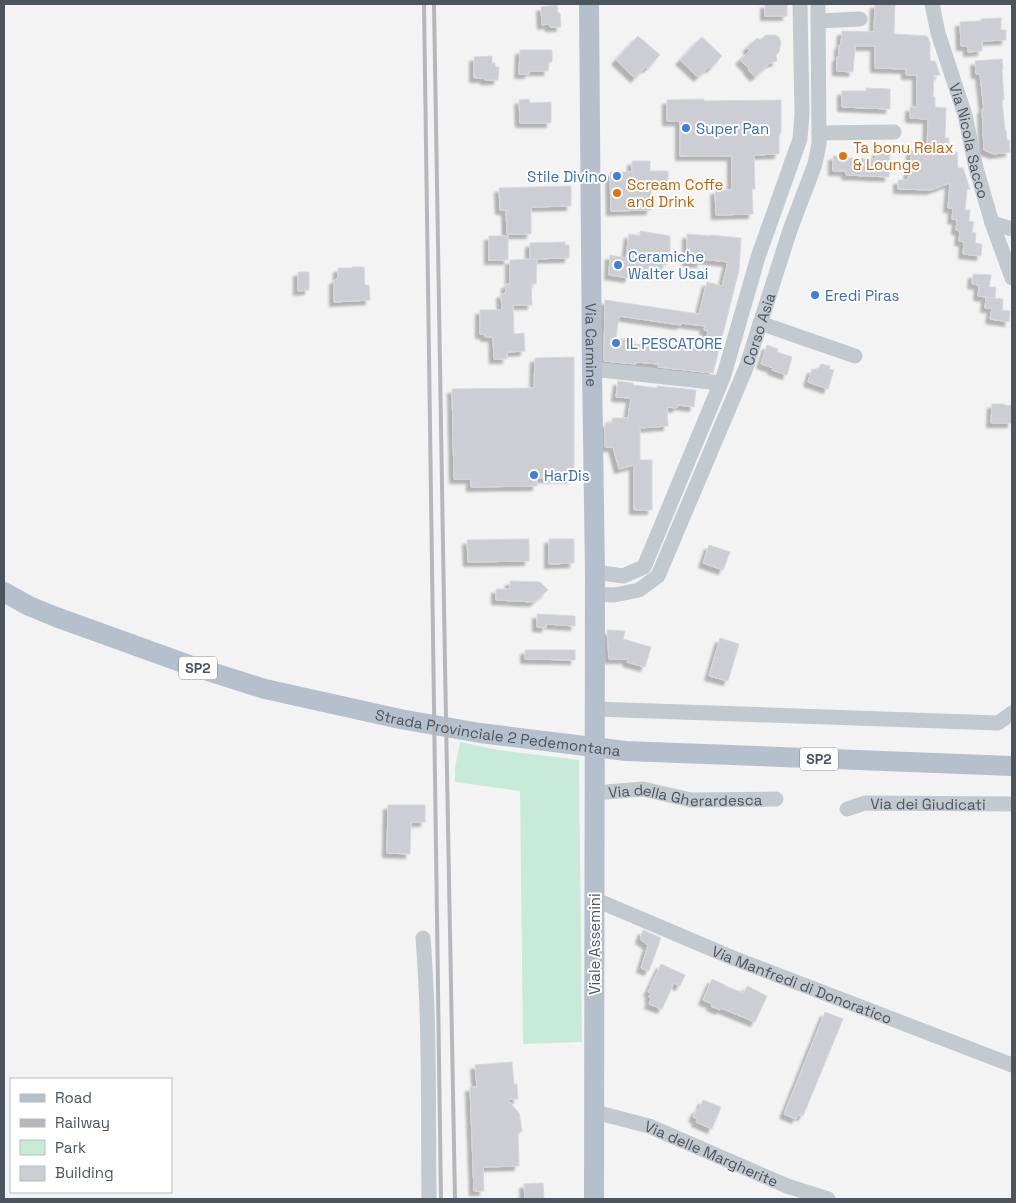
<svg xmlns="http://www.w3.org/2000/svg" width="1016" height="1203" font-family="'Space Grotesk',sans-serif">
  <defs>
    <filter id="shadow"><feDropShadow dx="-4.5" dy="4.5" stdDeviation="1" flood-color="#0004"/></filter>
  </defs>
  <rect width="100%" height="100%" fill="#f4f3f3"/>
  <path fill="#c7ebd8" d="M460,742L498,750L579,760L582,1042L523,1044L520,791L455,782V768Z"/>
  <g fill="#cdced4" stroke="#d7d8dd" fill-rule="evenodd" filter="url(#shadow)">
    <rect x="765" y="4" width="22" height="12"/>
    <path d="M875,4H895L894,34L927,36L930,43V61H935L940,75H934L933,97H935V107L946,108L945,138H949L948,152H957L958,168H963L970,189H967L965,210H970L969,221L974,222L972,232L976,233L975,243L982,244L981,256L963,254L964,242L959,241L960,231L956,230L957,220L952,219L953,208H948L950,183L931,190L898,189V180H908L909,169L911,168V150H927L928,119L910,118V107H917V75H906V69L875,68V46H855L853,72L837,71V57H839V45H841L842,31L874,32Z"/>
    <path d="M557,5L558,13H560L561,27H550L549,24L542,25L541,7Z"/>
    <path d="M1001,18V30H1006V40L982,41V51L968,52V46H961L960,22L981,21V19Z"/>
    <path d="M766,35H775L779,37L781,43L779,52L776,55L777,61L770,63L755,77L748,70L749,69L740,60L750,50L747,48L757,38L760,40Z"/>
    <path d="M638,36L660,55L648,68L646,67L635,78L616,60Z"/>
    <path d="M702,37L722,56L711,68L709,67L698,77L680,60Z"/>
    <path d="M520,50H552V62H549L548,71H529V74H519Z"/>
    <path d="M492,56V63H495V67H499L498,80H485V78H474V57Z"/>
    <path d="M1002,59L1003,69H1002L1004,100H1002L1005,130H1006L1007,140H1009L1010,152L994,154L984,150L982,109H984L980,74H976L975,61Z"/>
    <path d="M866,88L890,89V109L842,107V91H866Z"/>
    <path d="M529,99L530,103L551,102V123H520L519,100Z"/>
    <path d="M704,99V101L781,100V131L779,136V154L754,155L755,189H752L753,214L716,215L715,190H732V156H680V121H667V100Z"/>
    <path d="M877,151L890,152L889,177L846,175V171H833V156H847V158L876,159Z"/>
    <path d="M632,161H650V171H668V185H651V210L611,211L610,172H632Z"/>
    <path d="M571,186V206L531,207V234H507L506,210H500L499,188Z"/>
    <path d="M640,231L670,236V260L664,259L662,274L647,271L646,272L631,270L629,278L609,275L610,255L626,258L629,234L640,236Z"/>
    <path d="M687,234L711,236V235L741,238L739,270L713,373L658,367L659,364L636,362V364L604,361L605,300L699,314L707,282L722,286L728,262L701,259V263L687,262ZM619,316L681,325V323L705,326L704,330L708,331L705,349L662,344L661,347L634,344L635,341L616,338Z"/>
    <rect x="489" y="236" width="19" height="24"/>
    <path d="M565,242V245H569V258L530,259V243Z"/>
    <path d="M537,259L536,284H531L532,305H513L514,334L524,333L525,351L507,352V359H494L493,337H485V334H480V310H502L501,294L506,293V284H510V260Z"/>
    <path d="M352,267H364L365,285H369L370,300L334,302V280L338,279V268H352Z"/>
    <path d="M298,272H309V290L298,291Z"/>
    <path d="M973,274L991,275L989,287H996L995,298L978,296L979,285L972,284Z"/>
    <path d="M986,297L1003,299L1002,310L1010,311L1009,322L990,319L992,308H985Z"/>
    <path d="M767,345L778,349L777,352L792,357L787,375L772,370L773,368L761,364Z"/>
    <path d="M574,357V478H537V486L471,487V479H454L452,389L534,388L535,358Z"/>
    <path d="M821,364L830,366L829,369L834,370L828,389L808,382L812,369L818,370Z"/>
    <path d="M618,381L633,383V385L657,388V386L696,390L694,407L677,405V408L667,407L668,426L640,428V460H652V510H634V465L619,469L613,447H605V423H612V418H628L631,398L616,397Z"/>
    <path d="M992,404H1004V405L1012,406V423H991Z"/>
    <path d="M529,539V561L468,562L467,540Z"/>
    <path d="M549,539H574V563L549,564Z"/>
    <path d="M709,545L730,552L723,570L703,563Z"/>
    <path d="M510,581L540,582L548,590L534,602L496,600V589H510Z"/>
    <path d="M537,614L575,616V626L546,624V628L537,627Z"/>
    <path d="M607,630L625,631L623,639L651,647L645,667L627,662L628,659H609Z"/>
    <path d="M720,638L739,644L728,681L709,676Z"/>
    <path d="M525,650H575V660L525,659Z"/>
    <path d="M388,805H425V822H411L410,854L387,853Z"/>
    <path d="M643,930L661,938L649,971L641,968L648,945L640,939Z"/>
    <path d="M661,964L685,975L680,986L674,983L662,1009L649,1004L651,998L649,997L651,993L648,992Z"/>
    <path d="M712,979L725,985V986L744,993L747,986L767,996L755,1022L721,1008L720,1010L711,1006L712,1004L703,1000Z"/>
    <path d="M825,1012L843,1019L803,1116L798,1115L796,1119L784,1114Z"/>
    <path d="M512,1062L514,1084H517L518,1099H507L519,1113L522,1131L518,1134L519,1166L483,1167L484,1191H474L470,1087H477L475,1065Z"/>
    <path d="M703,1100L721,1107L712,1129L696,1122L697,1119L693,1117L697,1109L699,1110Z"/>
    <path d="M543,1183L544,1199H525L524,1184Z"/>
  </g>
  <g fill="none" stroke-linecap="round" stroke-linejoin="round">
    <g stroke="#c2c9cf" stroke-width="15">
      <path id="s1" d="M932,4L938,33L965,115L976,168L992,223L1012,278"/>
      <path d="M818,21L860,19"/>
      <path d="M819,133L894,132"/>
      <path d="M992,223L1012,229"/>
      <path d="M760,323L855,356"/>
      <path d="M592,369L720,383"/>
      <path d="M595,572L623,576L644,567L724,375L758,257L800,139L802,114L800,4"/>
      <path id="s2" d="M595,594L614,595L639,590L658,576L746,368L790,230L815,164L819,144L818,4"/>
      <path d="M595,709L998,723L1012,713"/>
      <path id="s3" d="M595,793L643,789L691,800L776,799"/>
      <path id="s4" d="M847,809L865,803L1012,804"/>
      <path id="s5" d="M594,899L733,958L1012,1065"/>
      <path d="M423,938C430,1025 428,1112 429,1199"/>
      <path id="s6" d="M595,1112L649,1126L787,1186L828,1199"/>
    </g>
    <g stroke="#b6c0cd" stroke-width="20">
      <path id="s7" d="M589,4L592,369L595,572L594,1199"/>
      <path id="s8" d="M4,592L29,606L56,617L189,665L265,689L400,719L480,733L626,751L1012,766"/>
    </g>
    <g stroke="#b5b7bb" stroke-width="4">
      <path d="M424,4L441,1199"/>
      <path d="M434,4L445,665L455,1199"/>
    </g>
  </g>
  <g fill="#3f7fe0" stroke="#fff" stroke-width="2">
    <circle cx="686" cy="128" r="5"/>
    <circle cx="617" cy="176" r="5"/>
    <circle cx="618" cy="265" r="5"/>
    <circle cx="815" cy="295" r="5"/>
    <circle cx="616" cy="343" r="5"/>
    <circle cx="534" cy="475" r="5"/>
  </g>
  <g fill="#e8710a" stroke="#fff" stroke-width="2">
    <circle cx="843" cy="156" r="5"/>
    <circle cx="617" cy="193" r="5"/>
  </g>
  <g text-anchor="middle" dominant-baseline="central" stroke-width="4" stroke-linejoin="round" paint-order="stroke">
    <g fill="#fff" stroke="#82878e" stroke-width="1">
      <rect x="179" y="656.5" width="38" height="23" rx="4"/>
      <rect x="800" y="747.5" width="38" height="23" rx="4"/>
    </g>
    <g font-size="14" font-weight="bold" fill="#4c545e">
      <text x="198" y="668">SP2</text>
      <text x="819" y="759">SP2</text>
    </g>
    <g font-size="15" fill="#366cbe" stroke="#fff" text-anchor="start">
      <text x="696" y="128">Super Pan</text>
      <text x="607" y="176" text-anchor="end">Stile Divino</text>
      <text x="628" y="256">Ceramiche<tspan x="628" dy="17">Walter Usai</tspan></text>
      <text x="825" y="295">Eredi Piras</text>
      <text x="626" y="343">IL PESCATORE</text>
      <text x="544" y="475">HarDis</text>
    </g>
    <g font-size="15" fill="#4c545e" stroke="#fff">
      <text stroke="none"><textPath href="#s1" startOffset="142">Via Nicola Sacco</textPath></text>
      <text stroke="none"><textPath href="#s2" startOffset="335">Corso Asia</textPath></text>
      <text stroke="none"><textPath href="#s7" startOffset="341">Via Carmine</textPath></text>
      <text stroke="none"><textPath href="#s8" startOffset="516">Strada Provinciale 2 Pedemontana</textPath></text>
      <text stroke="none"><textPath href="#s3" startOffset="91">Via della Gherardesca</textPath></text>
      <text stroke="none"><textPath href="#s4" startOffset="82">Via dei Giudicati</textPath></text>
      <text transform="translate(594 944) rotate(-90)">Viale Assemini</text>
      <text stroke="none"><textPath href="#s5" startOffset="225">Via Manfredi di Donoratico</textPath></text>
      <text stroke="none"><textPath href="#s6" startOffset="124">Via delle Margherite</textPath></text>
    </g>
    <g font-size="15" fill="#c56008" stroke="#fff" text-anchor="start">
      <text x="853" y="147">Ta bonu Relax<tspan x="853" dy="17">&amp; Lounge</tspan></text>
      <text x="627" y="184">Scream Coffe<tspan x="627" dy="17">and Drink</tspan></text>
    </g>
  </g>
  <rect width="1016" height="1203" fill="none" stroke="#4c545e" stroke-width="10"/>
  <rect x="10" y="1078" width="162" height="115" fill="#ffffff" stroke="#b7bbbf"/>
  <rect x="20" y="1094" width="25" height="8" fill="#b6c0cd" stroke="#b7bbbf"/>
  <text x="55" y="1103" font-size="15" fill="#4c545e">Road</text>
  <rect x="20" y="1119" width="25" height="8" fill="#b5b7bb" stroke="#b7bbbf"/>
  <text x="55" y="1128" font-size="15" fill="#4c545e">Railway</text>
  <rect x="20" y="1140" width="25" height="15" fill="#c7ebd8" stroke="#b7bbbf"/>
  <text x="55" y="1153" font-size="15" fill="#4c545e">Park</text>
  <rect x="20" y="1166" width="25" height="15" fill="#cdced4" stroke="#b7bbbf"/>
  <text x="55" y="1178" font-size="15" fill="#4c545e">Building</text>
</svg>
